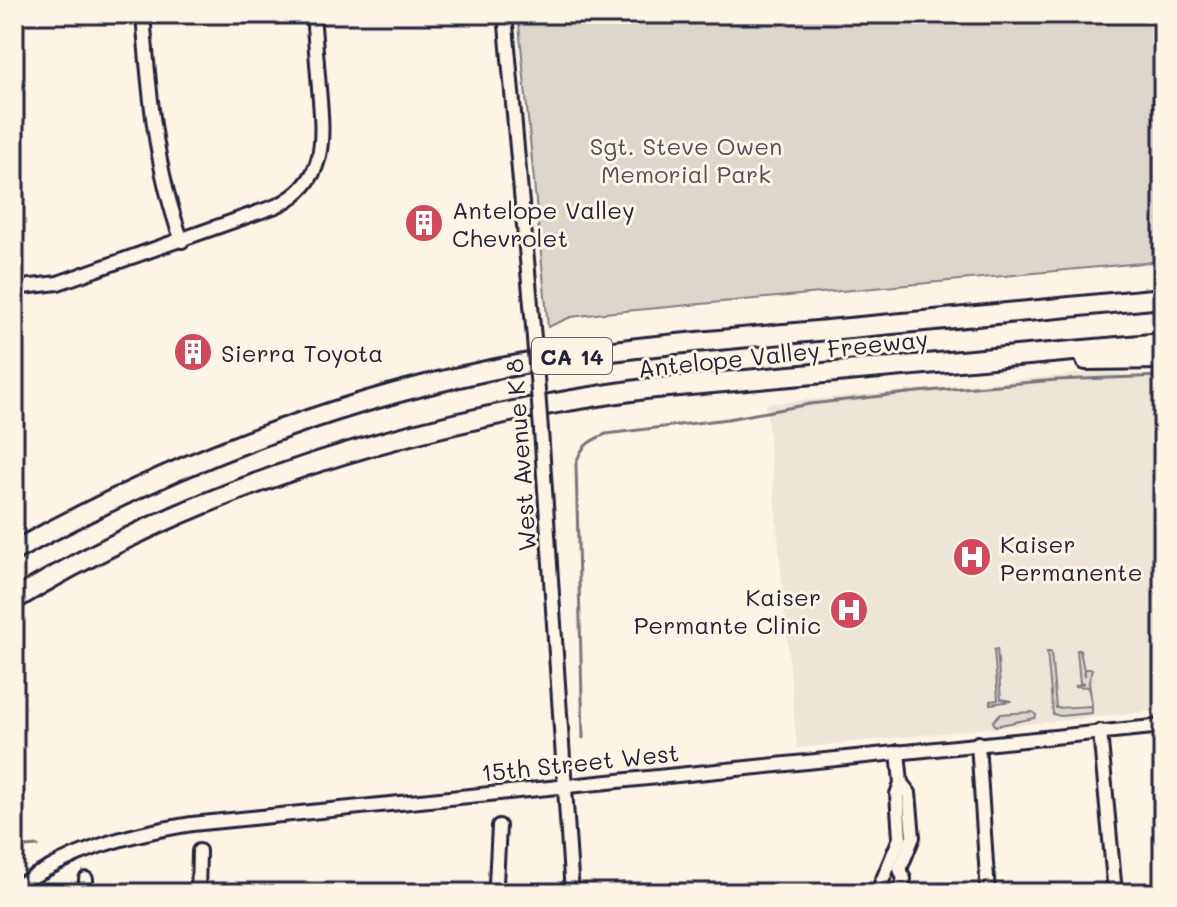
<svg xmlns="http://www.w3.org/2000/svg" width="1177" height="907" font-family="Mali,sans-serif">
  <rect width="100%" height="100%" fill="#fcf5e5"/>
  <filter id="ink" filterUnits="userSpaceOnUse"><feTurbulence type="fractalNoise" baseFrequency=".0125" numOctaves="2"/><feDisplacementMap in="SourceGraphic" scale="16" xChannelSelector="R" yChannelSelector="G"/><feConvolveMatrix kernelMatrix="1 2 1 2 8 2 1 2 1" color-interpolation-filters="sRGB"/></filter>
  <g filter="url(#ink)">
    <path fill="#ece5d8" d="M1099,372L1163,378V710L797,748L766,404Z"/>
    <g fill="#dcd6cc" stroke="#7f7c84" stroke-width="2">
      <path d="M518,14H1163V261L604,313L571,317L548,327Z"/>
      <path d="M997,649L1001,699L1012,701L990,704V701L998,700L994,650Z"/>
      <path d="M1077,650H1080L1085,676V669H1092L1089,682L1092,705L1088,687L1074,686L1084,683H1080Z"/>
      <path d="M1047,652H1051L1056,708L1092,706V713L1060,716L1053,714Z"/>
      <path d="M1033,712L1036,715L1035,718L995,726L993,721L1000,714Z"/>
    </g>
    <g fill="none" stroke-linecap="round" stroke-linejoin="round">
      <g stroke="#78757e" stroke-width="3">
        <path d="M583,738L576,464C581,446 589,441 606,434L728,419L810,404L917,392L1056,380L1163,376"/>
        <path d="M14,848L38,846"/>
      </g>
      <g stroke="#22223b" stroke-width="18">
        <g id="minor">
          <path d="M143,14C149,92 155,167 182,241"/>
          <path d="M505,14L534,338"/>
          <path d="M14,288L58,283L276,206C329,182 323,137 319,88C317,64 315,39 313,14"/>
          <path d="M541,430L572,893"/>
          <path d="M1100,731L1115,893"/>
          <path d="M978,743L988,893"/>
          <path d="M86,879V893"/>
          <path d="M14,888C74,850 123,835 192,824L1163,726"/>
          <path d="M198,893L199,851"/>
          <path d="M492,893L496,883L499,826"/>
          <path d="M884,893L881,884L900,838L897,794L901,783L898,752"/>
          <path d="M899,893L904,879L900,869L913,837L909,793L901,783"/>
          <path d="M1111,893L1163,890"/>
        </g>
      </g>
      <g stroke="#22223b" stroke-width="24">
        <g id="highway">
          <path d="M1086,360L1163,359"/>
          <path d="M14,551C162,469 320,406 486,371C584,351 684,343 785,334C911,322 1037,311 1163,298"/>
          <path d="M14,600C205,483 424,419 645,389L1163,343"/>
        </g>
      </g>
      <use href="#minor" stroke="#fcf5e5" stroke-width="12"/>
      <use href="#highway" stroke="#fcf5e5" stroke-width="18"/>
      <g stroke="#22223b" stroke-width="18" stroke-linecap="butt">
        <path id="minor-bridge" d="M534,338L541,430"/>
      </g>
      <use href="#minor-bridge" stroke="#fcf5e5" stroke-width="12"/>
    </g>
  </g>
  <defs>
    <g id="building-disc" transform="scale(2)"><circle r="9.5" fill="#d1495b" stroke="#fcf5e5"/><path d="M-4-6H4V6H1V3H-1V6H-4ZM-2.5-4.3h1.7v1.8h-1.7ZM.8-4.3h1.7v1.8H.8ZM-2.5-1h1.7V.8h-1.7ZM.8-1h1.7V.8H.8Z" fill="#fff"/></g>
    <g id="hospital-disc" transform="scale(2)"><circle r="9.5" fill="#d1495b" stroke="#fcf5e5"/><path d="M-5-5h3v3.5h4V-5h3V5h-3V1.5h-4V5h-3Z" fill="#fff"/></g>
  </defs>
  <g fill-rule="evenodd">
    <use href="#building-disc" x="424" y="223"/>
    <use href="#building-disc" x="193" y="352"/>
    <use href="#hospital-disc" x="972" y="557"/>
    <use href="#hospital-disc" x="849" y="610"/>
  </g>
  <g text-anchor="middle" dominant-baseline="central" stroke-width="6" stroke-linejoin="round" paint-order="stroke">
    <rect fill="#fcf5e5" stroke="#63616e" stroke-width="2" x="532" y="338" width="80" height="36" rx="6"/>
    <g font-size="22" font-weight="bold" fill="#22223b">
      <text x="572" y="356">CA 14</text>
    </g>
    <g font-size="24" fill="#504f5f" stroke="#fcf5e5">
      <text x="686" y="145">Sgt. Steve Owen<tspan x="686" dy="28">Memorial Park</tspan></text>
    </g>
    <g font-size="24" fill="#22223b" stroke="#fcf5e5" text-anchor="start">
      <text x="452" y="209">Antelope Valley<tspan x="452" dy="28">Chevrolet</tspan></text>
      <text x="221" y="352">Sierra Toyota</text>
      <text x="1000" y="543">Kaiser<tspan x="1000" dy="28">Permanente</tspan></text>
      <text x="821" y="596" text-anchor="end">Kaiser<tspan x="821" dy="28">Permante Clinic</tspan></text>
    </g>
    <g font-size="24" fill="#22223b" stroke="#fcf5e5">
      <text transform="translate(783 353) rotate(-6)">Antelope Valley Freeway</text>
      <text transform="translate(520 455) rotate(-94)">West Avenue K 8</text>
      <text transform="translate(580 762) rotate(-6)">15th Street West</text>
    </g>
  </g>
  <rect width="1177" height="907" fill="none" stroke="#fcf5e5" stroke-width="48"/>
  <rect x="24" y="24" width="1129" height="859" fill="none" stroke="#22223b" stroke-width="3" filter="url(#ink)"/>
</svg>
